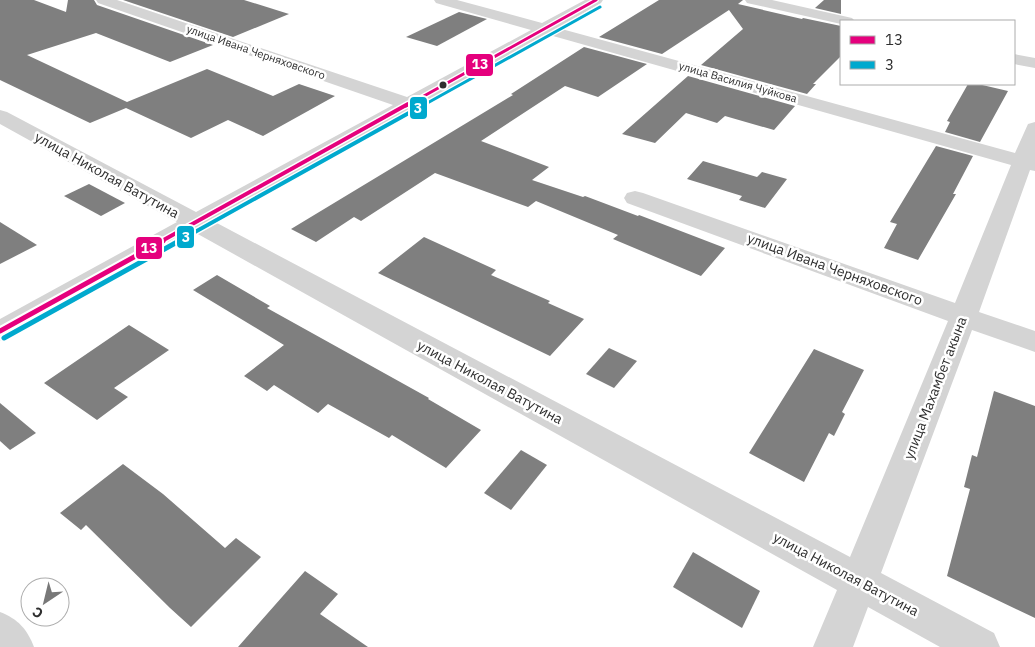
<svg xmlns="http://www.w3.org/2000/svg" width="1035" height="647" font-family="'IBM Plex Sans',sans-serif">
  <rect width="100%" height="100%" fill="#fff"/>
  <g fill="#7f7f7f">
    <path d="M0,0H34L66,12L68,0H94L97,5L213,45L170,62L96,33L27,55L127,102L207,69L273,96L299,84L335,96L263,136L228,120L191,138L126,108L90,123L0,80Z"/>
    <path d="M123,0H244L289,14L233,37Z"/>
    <path d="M659,0H743L738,4L802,19L803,18L841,26V56L813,84H816L807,94L701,65L743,29L729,10L662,54L599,37Z"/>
    <path d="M824,0H841V14L815,8Z"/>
    <path d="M459,12L487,19L437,46L406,37Z"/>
    <path d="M584,47L647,64L598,97L565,86L481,141L549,167L532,180L583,197L585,196L638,216L639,215L725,248L701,276L613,239L618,235L536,201L528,207L435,173L361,221L354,217L316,242L291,229L513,95L511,94Z"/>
    <path d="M688,76L795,106L774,130L725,116L717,123L686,113L655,143L622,134Z"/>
    <path d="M968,84H978L1008,91L980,142L945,132L950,122L947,121Z"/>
    <path d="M936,146L973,156L953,194H956L918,260L884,248L897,224L890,222Z"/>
    <path d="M703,161L757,177L762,172L787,179L765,208L739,200L742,196L687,179Z"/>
    <path d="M89,184L125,203L101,216L64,196Z"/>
    <path d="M0,222L37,245L0,264Z"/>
    <path d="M424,237L496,270L491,275L550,301L548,303L584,319L550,356L378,273Z"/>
    <path d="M217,275L270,306L267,308L429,398L428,399L481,430L446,468L392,435L389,438L328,404L318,413L274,385L267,391L244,376L284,345L193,290Z"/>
    <path d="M129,325L169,350L114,388L128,397L97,420L44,383Z"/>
    <path d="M609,348L637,361L614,388L586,374Z"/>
    <path d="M814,349L864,370L842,412L845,414L834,436L829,433L804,482L749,453Z"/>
    <path d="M994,391L1035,406V618L947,576L970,489L964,487L972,455L977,457Z"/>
    <path d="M0,403L36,433L10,450L0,441Z"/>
    <path d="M521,450L547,465L511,510L484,493Z"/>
    <path d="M123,464L163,494L225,548L236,538L261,557L191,627L170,608L86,525L81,530L60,513Z"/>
    <path d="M693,552L760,591L742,628L673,587Z"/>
    <path d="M305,571L338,594L320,614L368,647H238Z"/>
  </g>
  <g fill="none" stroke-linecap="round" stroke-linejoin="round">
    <g fill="#d4d4d4" fill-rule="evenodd">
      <path d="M96,0H117L407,97L531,30L436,3L434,0H457L542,23L585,0H603L601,3L558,28L1015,153L1028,124L1035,122V171L1030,170L979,312L1035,331V352L972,330L881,573L994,633L1000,647H940L868,607L853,647H813L837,590L196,233L10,338L0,341V319L177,222L0,124V110L7,112L196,212L393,105L98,3ZM546,34L1011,165L955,303L643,193L635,191L627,193L624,198L627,203L948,321L850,557L215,222Z"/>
      <path d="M745,0H772L852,18L855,21H841V24L747,3Z"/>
      <path d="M1014,54L1035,58V68L1014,64Z"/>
      <path d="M0,612C18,619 27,629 34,647H0Z"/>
    </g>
    <g stroke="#fff" stroke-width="5.5">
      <path id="bus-1-far2" d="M406,106L596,0"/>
    </g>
    <g stroke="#fff" stroke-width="7">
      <path id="bus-1-far1" d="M160,242L408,104"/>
    </g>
    <g stroke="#fff" stroke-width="9">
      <path id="bus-1" d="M0,331L163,241"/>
    </g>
    <g stroke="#fff" stroke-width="5.5">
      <path id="bus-2-far2" d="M422,106L600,7"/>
    </g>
    <g stroke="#fff" stroke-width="7">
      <path id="bus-2-far1" d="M177,242L425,104"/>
    </g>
    <g stroke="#fff" stroke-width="9">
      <path id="bus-2" d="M4,338L179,241"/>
    </g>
    <use href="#bus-1-far2" stroke="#e5007d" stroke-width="3"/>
    <use href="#bus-1-far1" stroke="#e5007d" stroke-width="4"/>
    <use href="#bus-1" stroke="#e5007d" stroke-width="5"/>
    <use href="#bus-2-far2" stroke="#00a9ce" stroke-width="3"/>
    <use href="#bus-2-far1" stroke="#00a9ce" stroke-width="4"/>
    <use href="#bus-2" stroke="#00a9ce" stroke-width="5"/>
  </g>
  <circle fill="#2f2f2f" stroke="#fff" stroke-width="2" cx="443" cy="85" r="4.5"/>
  <g text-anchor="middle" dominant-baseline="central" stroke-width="5" stroke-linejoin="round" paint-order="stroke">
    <g font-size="11" fill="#2f2f2f" stroke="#fff">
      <text transform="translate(256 52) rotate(19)">улица Ивана Черняховского</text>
      <text transform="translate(738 82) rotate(16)">улица Василия Чуйкова</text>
    </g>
    <g font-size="14" fill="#2f2f2f" stroke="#fff">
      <text transform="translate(107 175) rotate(29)">улица Николая Ватутина</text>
      <text transform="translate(835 269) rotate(20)">улица Ивана Черняховского</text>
      <text transform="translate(490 382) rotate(28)">улица Николая Ватутина</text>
      <text transform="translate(935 388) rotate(-69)">улица Махамбет акына</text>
      <text transform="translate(846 574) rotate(28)">улица Николая Ватутина</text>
    </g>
  </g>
  <g stroke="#fff" stroke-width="2">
    <rect x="465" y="53" width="29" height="24" rx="5" fill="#e5007d"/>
    <rect x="409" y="96" width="19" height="24" rx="5" fill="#00a9ce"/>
    <rect x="176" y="225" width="19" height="24" rx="5" fill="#00a9ce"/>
    <rect x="135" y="236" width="28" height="24" rx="5" fill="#e5007d"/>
  </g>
  <g font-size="14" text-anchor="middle" font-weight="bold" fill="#fff">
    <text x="480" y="69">13</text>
    <text x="418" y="113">3</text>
    <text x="186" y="242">3</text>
    <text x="149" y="253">13</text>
  </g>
  <rect x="840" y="20" width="175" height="65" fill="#ffffff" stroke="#acacac"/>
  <rect x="850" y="36" width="25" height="8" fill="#e5007d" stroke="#acacac"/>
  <text x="885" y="45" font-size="15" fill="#2f2f2f">13</text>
  <rect x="850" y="61" width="25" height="8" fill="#00a9ce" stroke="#acacac"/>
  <text x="885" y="70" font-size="15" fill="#2f2f2f">3</text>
  <g transform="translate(45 602) rotate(215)"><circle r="24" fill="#ffffff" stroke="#acacac"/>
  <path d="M0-4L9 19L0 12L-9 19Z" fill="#787878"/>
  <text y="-8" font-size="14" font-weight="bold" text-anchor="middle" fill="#2f2f2f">С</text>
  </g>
</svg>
